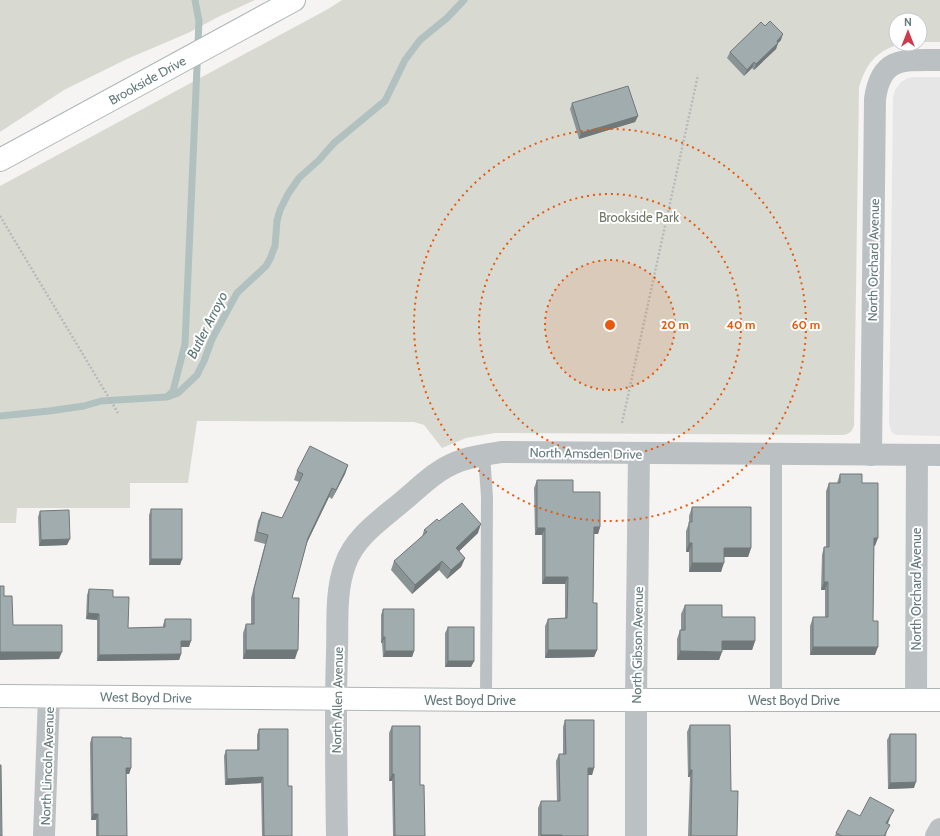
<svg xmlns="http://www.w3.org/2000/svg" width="940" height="836" font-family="Cabin,sans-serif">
  <rect width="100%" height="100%" fill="#f6f4f3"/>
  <path fill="#e6e6e6" d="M915,77H940V436L898,435L894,434L891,431L889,422L893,98L895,90L901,82L908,78Z"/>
  <g fill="#d8dad2">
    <path d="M0,0H255L220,16L188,33L127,59L64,90L0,132Z"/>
    <path d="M342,0H940V42H920V20H896V44H900C876,51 865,65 859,88L854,426C852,432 849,434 843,435L495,433L466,438L442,448L424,425L414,422L197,421L188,483H130V508H17L16,523H0V186L328,9Z"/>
  </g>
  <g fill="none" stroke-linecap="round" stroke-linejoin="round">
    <g stroke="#b1c1bf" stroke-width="7">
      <path d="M168,396L173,391L185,344L199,21L195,0"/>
      <path d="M0,416L49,411L84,406L101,401L167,397L178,393L197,375L204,361L212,339L237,293L266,266L270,259L275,246L277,221L280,210L288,194L299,178L319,160L334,143L380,105L385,101L405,60L420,40L447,18L464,0"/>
    </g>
    <g stroke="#adb6b7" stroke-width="24">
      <g id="secondary">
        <path d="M0,160L294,0"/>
        <path d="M0,696L486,700H940"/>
      </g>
    </g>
    <g stroke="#b5baba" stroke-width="2.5" stroke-dasharray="2 2" stroke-linecap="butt">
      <path d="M0,216L118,413"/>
      <path d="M622,423L698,75"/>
    </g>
    <g stroke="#bbc1c2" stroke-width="12">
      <path d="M776,454V700"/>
      <path d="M484,455L487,497L486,700"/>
    </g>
    <g stroke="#bbc1c2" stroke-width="22">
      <path d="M871,455L875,99C881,56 904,60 940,60"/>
      <path d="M916,700L917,455"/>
      <path d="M44,836L49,696"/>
      <path d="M337,836C336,775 335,713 337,652C338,623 335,592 345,565C354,537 382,519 403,501C420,487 436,470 457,462C471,456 486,455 501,452L940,455"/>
      <path d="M636,836V700L639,454"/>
      <path d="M936,836L940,829"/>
    </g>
    <use href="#secondary" stroke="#fff" stroke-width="22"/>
  </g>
  <g fill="#8a9495">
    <path d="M765,26L781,40L778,43L776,49L754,70L752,68L744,76L727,58L730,52Z"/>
    <path d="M572,103L638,116L635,122L579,139L570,109Z"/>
    <path d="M348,465L345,474L332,499L329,497L307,542L292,598L295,659H243V633L246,624H251V598L265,544L254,541L258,521L262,512L282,518L299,482L294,480L297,471Z"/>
    <path d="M840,474L862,483L875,546H874L873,621L875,655H810V626L813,617H825V590H821L822,555L824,547H826V491L829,483H837Z"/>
    <path d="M537,480L573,492L600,527L598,534H594L593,603L597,650L594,657L545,658V626L548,619L565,618V584H542V535H535L534,488Z"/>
    <path d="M692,507L751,548L748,557H724L721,572H689V552H686V531L689,523V516Z"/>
    <path d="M151,509L182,559L180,565H149V515Z"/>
    <path d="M40,511L67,545L39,546L38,517Z"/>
    <path d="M439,521L478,533L459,551L465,558L461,567L447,579L439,570L412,594L391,570L394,561L422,537L424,530Z"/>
    <path d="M89,589L113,597L128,628L163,627V625L165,619L189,647H181V654L179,660L97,661V620L86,619L87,595Z"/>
    <path d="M685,605L722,617L755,641L752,650H722L719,660H677V639L680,630H681V614Z"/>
    <path d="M383,609L414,651L412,657H383L382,643H381V615Z"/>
    <path d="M448,627L474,661L471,667H445V633Z"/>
    <path d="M565,720L594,768L592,775H588V836H538V808L541,801H557L556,761L559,754H563V727Z"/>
    <path d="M690,725L731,791L737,836H688L690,777H688L687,732Z"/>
    <path d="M392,726L420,785L425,836H393L392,781H389V733Z"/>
    <path d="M259,729L288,786L292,836H262L261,783L225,785L224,756L226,750H257V735Z"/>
    <path d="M890,734L914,788L888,789L887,740Z"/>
    <path d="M92,737L122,738L131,768L129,774H126L127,836H96V820H91L90,743Z"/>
    <path d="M860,816L890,818L888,824L886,836H835L836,833Z"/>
  </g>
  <g fill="#707879">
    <path d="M783,34L781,40L778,43L776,49L754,70L756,64L777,41Z"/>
    <path d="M754,62L752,68L744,76L747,70Z"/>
    <path d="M638,116L635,122L579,139L581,133Z"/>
    <path d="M348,465L345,474L332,499L336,490Z"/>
    <path d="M332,488L329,497L305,547L308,538Z"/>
    <path d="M481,524L478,533L453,557L456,548Z"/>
    <path d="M594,527H600L598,534H591Z"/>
    <path d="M537,528H545L542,535H535Z"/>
    <path d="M874,538H878L875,546H871Z"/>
    <path d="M70,539L67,545L39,546L41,540Z"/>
    <path d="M689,543H692L689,552H686Z"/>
    <path d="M724,548H751L748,557H721Z"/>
    <path d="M465,558L461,567L447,579L451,570Z"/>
    <path d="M151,559H182L180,565H149Z"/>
    <path d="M442,561L439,570L412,594L415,585Z"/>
    <path d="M692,563H724L721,572H689Z"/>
    <path d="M545,577H568L565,584H542Z"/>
    <path d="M824,582H828L825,590H821Z"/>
    <path d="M88,613L99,614L97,620L86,619Z"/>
    <path d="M383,637H385L382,643H381Z"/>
    <path d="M181,641H191L189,647H179Z"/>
    <path d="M722,641H755L752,650H719Z"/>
    <path d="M813,647H878L875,655H810Z"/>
    <path d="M246,650H298L295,659H243Z"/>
    <path d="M548,650H597L594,657L545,658Z"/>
    <path d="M385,651H414L412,657H383Z"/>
    <path d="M680,651L722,652L719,660H677Z"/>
    <path d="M0,652H62L59,659L0,660Z"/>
    <path d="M181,654L179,660L97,661L99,655Z"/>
    <path d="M448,661H474L471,667H445Z"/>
    <path d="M126,768H131L129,774H124Z"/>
    <path d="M588,768H594L592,775H585Z"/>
    <path d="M690,770H692L690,777H688Z"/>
    <path d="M392,774H394L392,781H389Z"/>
    <path d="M263,777L261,783L225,785L227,779Z"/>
    <path d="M916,782L914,788L888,789L890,783Z"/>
    <path d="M894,810L883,832L886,823Z"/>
    <path d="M93,814H98L96,820H91Z"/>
    <path d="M541,835H562L561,836H541Z"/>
  </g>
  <g fill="#a0acad" stroke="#707879">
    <path d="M770,21L783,34L777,41L778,43L756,64L754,62L747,70L730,52L761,22L765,26Z"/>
    <path d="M628,86L638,116L581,133L572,103Z"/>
    <path d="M310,446L348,465L336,490L332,488L308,538L292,598H299L298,650H246V624H254V589L268,535L257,532L262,512L282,518L303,474L297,471Z"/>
    <path d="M840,474H862V483H878V538H874L873,621H878V647H813V617H828V582H824V547H829V483H840Z"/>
    <path d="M537,480H573V492H600V527H594L593,603H597V650H548V619L567,618L568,577H545V528H537Z"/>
    <path d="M462,503L481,524L456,548L465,558L451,570L442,561L415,585L394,561L427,532L424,530L437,519L439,521Z"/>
    <path d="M692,507H751V548H724V563H692V543H689V522H692Z"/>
    <rect x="151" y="509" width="31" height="50"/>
    <path d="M69,510L70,539L41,540L40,511Z"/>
    <path d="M0,586H4V596H12L13,625H62V652H0Z"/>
    <path d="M89,589L113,590V597H129L128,628L165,627V619H191V641H181V654L99,655V614L88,613Z"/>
    <path d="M685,605H722V617H755V641H722V652L680,651V630H685Z"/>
    <path d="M383,609H414V651H385V637H383Z"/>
    <rect x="448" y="627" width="26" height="34"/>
    <path d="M565,720H594V768H588V836H562V835H541V801H560L559,754H566Z"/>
    <path d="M690,725H730L731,791H738L737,836H691L692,770H690Z"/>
    <path d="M392,726H420V785H424L425,836H395L394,774H392Z"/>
    <path d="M259,729H288V786H292V836H264L263,777L227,779L226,750H259Z"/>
    <path d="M890,734H916V782L890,783Z"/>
    <path d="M92,737H122V738H131V768H126L127,836H98V814H93Z"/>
    <path d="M0,765H1L2,836H0Z"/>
    <path d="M870,797L894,810L886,823L890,825L884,836H842L836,833L848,810L860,816Z"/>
  </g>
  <circle cx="610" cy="325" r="65" fill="#e8590c" fill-opacity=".12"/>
  <g fill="none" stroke="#e8590c" stroke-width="2" stroke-dasharray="2 4">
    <circle cx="610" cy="325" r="65"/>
    <circle cx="610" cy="325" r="131"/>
    <circle cx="610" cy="325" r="196"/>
  </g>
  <g text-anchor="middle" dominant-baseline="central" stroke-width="4" stroke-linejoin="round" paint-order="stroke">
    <g font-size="13" fill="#64797a" stroke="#fff">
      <text transform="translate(147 80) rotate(-29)">Brookside Drive</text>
      <text transform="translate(873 260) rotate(-89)">North Orchard Avenue</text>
      <text transform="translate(586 453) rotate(1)">North Amsden Drive</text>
      <text transform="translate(916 589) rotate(-90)">North Orchard Avenue</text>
      <text transform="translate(637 645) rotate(-89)">North Gibson Avenue</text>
      <text transform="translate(146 697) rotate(1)">West Boyd Drive</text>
      <text transform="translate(337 700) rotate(-89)">North Allen Avenue</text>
      <text x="470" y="700">West Boyd Drive</text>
      <text x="794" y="700">West Boyd Drive</text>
      <text transform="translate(47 766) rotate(-88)">North Lincoln Avenue</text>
    </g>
    <g font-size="13" fill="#707866" stroke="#fff">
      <text x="639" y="217">Brookside Park</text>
    </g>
    <g font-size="14" font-style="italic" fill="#5e7674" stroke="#fff">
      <text transform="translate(207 325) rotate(-63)">Butler Arroyo</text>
    </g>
  </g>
  <circle cx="610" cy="325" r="6" fill="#e8590c" stroke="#fff" stroke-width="2"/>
  <g font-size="12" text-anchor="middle" font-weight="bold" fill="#e8590c" stroke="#fff" stroke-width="4" stroke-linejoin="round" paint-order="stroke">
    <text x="675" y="329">20 m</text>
    <text x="741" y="329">40 m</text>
    <text x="806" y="329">60 m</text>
  </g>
  <g transform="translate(908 32)"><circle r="19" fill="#ffffff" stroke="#c1c9ca"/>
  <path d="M0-3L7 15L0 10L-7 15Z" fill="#cf394c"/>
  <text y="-6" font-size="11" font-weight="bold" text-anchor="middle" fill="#64797a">N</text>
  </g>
</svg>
